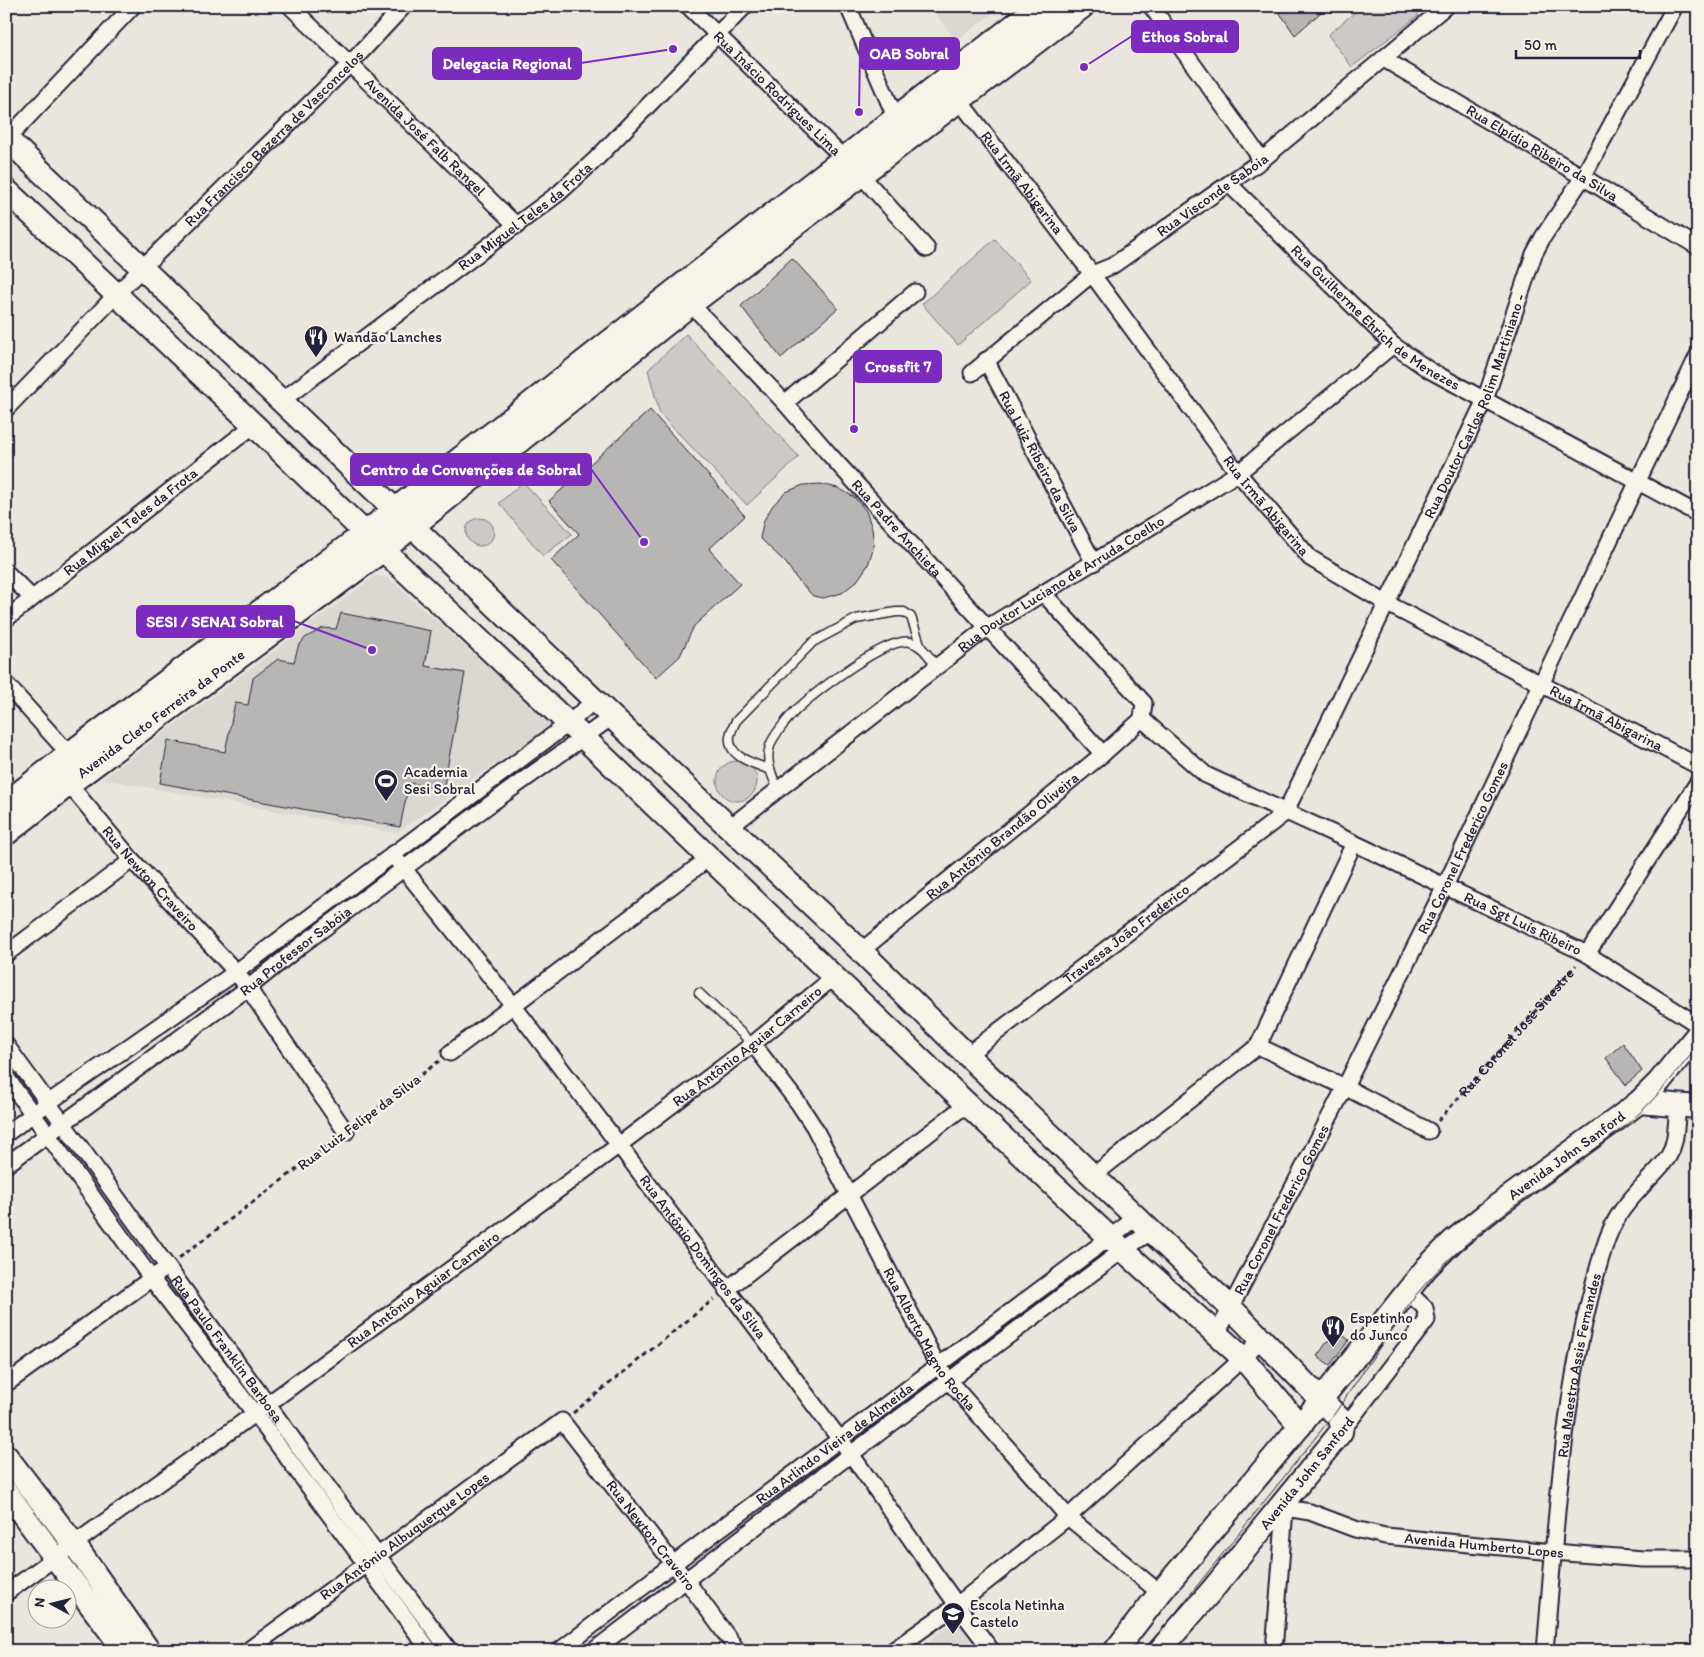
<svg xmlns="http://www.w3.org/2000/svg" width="1704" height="1657" font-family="Itim,sans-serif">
  <rect width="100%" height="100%" fill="#eae6de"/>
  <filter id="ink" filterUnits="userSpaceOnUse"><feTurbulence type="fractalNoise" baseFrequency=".02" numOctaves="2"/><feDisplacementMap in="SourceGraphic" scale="10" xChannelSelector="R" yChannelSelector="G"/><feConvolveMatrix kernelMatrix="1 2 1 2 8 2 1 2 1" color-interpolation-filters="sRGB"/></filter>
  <g filter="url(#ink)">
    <g fill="#dbd8d2">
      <path d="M930,6H1002L956,41Z"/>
      <path d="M375,576L387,577L553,724L396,833L102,779Z"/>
      <path d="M957,1619L981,1651H916Z"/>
    </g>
    <g fill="#cdc9c6" stroke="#787680">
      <path d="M1362,6H1411L1419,15L1352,67L1328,35Z"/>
      <path d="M995,239L1031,280L958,345L922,304Z"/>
      <path d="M686,334L799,457L747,505L660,414L648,370Z"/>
      <path d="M523,482L572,534L543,556L499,503Z"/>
      <circle cx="480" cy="532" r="14"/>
      <circle cx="737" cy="781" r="20"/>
    </g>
    <g fill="#b8b6b5" stroke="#22223b">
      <path d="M1275,6H1328L1295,35Z"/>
      <path d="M792,258L838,308L781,358L741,306Z"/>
      <path d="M650,410L745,516L709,549L740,584L694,626L680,656L656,678L551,560L579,534L549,501Z"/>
      <path d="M821,484L838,488L854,497L866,511L872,528L874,546L868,565L857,581L842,593L823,598L813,596L796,578L786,563L760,538L764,520L773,505L786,492L803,485Z"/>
      <path d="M341,613L431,631L425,666L465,673L443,790L409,783L400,827L160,783L168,740L225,752L235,703L248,705L253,678L278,659L294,662L298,647L305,638L323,628L336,629Z"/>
      <path d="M1623,1043L1642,1071L1626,1085L1606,1058Z"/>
      <path d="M1336,1330L1349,1340L1330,1365L1317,1356Z"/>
    </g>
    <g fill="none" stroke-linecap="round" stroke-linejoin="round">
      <g stroke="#22223b" stroke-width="11">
        <g id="lane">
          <path d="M770,770C755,763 727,758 730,736C731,731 734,725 736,721L813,642L856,619L896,612H904L911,617L921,647"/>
          <path d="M778,790C772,775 765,761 770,746C772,737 790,716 797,709C815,693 887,636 910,642C923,645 929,657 937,667"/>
          <path d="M699,993L753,1044"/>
        </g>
      </g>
      <g stroke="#22223b" stroke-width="19">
        <g id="street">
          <path id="s2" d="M290,6L517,226"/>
          <path id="s3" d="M688,6L860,174L927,249"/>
          <path d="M848,6L896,119L901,125"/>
          <path d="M1151,6L1262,160"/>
          <path id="s4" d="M1384,59L1583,177L1698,247"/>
          <path id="s5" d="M959,100L1092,274L1238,473L1310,558L1386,603L1698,766"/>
          <path d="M7,139L133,6"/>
          <path id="s6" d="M1229,184L1393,345L1429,370L1698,514"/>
          <path id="s7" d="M690,303L785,403L829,454L1103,754"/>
          <path id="s8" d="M986,360L1094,563"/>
          <path id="s9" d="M972,373L1092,274L1112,266L1262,160L1446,6"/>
          <path id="s10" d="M281,401L559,193L597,158L745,6"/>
          <path d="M785,403L915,292"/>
          <path id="s11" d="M6,409L142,268L349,65L404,6"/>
          <path d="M6,572L32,598"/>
          <path d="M1044,594L1144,703L1142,719"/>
          <path id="s12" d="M6,619L254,425"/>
          <path d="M6,684L70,755"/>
          <path id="s13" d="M1142,719L1206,775L1354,843L1587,954L1698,1025"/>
          <path id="s14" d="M68,783L132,860L236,972L248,988L346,1132"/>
          <path id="s15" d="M730,827L988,627L1238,473L1393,345"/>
          <path id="s16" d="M392,854L513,1005L619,1145L851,1454L957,1605L992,1651"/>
          <path id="s17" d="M861,951L1103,754L1142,719"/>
          <path d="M6,954L132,860"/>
          <path d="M1587,954L1698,782"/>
          <path id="s18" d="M753,1044L799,1104L814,1127L938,1366L949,1381L1068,1517L1160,1593"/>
          <path id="s19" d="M6,1045L378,1556L450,1651"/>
          <path d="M1258,1046L1345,1087L1429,1131"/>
          <path d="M450,1053L709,858"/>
          <path id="s20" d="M967,1055L1285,813L1485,400L1534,254L1543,237L1583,177L1675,6"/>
          <path d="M6,1077L151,1278L255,1414L430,1651"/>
          <path d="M6,1134L48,1103L236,972L569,723L595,700"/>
          <path id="s21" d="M6,1165L248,988L299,947L493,802L612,717"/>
          <path d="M1094,1175L1258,1046L1354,843"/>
          <path d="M726,1290L967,1104"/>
          <path id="s22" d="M1217,1334L1345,1087L1445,886L1698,355"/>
          <path d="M6,1384L159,1273"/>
          <path d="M1341,1432L1427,1320L1425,1308L1407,1291"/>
          <path id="s23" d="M1286,1500L1285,1508L1310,1512L1355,1529L1385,1536L1553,1552L1643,1559H1698"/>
          <path id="s24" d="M6,1593L268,1404L619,1145L753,1044L834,977"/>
          <path id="s25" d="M247,1651L562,1421L686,1580L738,1651"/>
          <path id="s26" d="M559,1651L673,1564L1137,1217"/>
          <path d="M593,1651L851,1454L1123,1250L1152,1231"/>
          <path d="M892,1651L957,1605L1068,1517L1243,1358L1262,1338"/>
          <path d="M1274,1651L1285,1508"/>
          <path id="s27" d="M1545,1651C1557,1516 1563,1378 1604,1248C1614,1216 1626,1204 1648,1180C1655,1173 1663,1165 1668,1157C1677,1142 1676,1122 1678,1106"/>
        </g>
      </g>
      <g stroke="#22223b" stroke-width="26">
        <g id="secondary">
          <path d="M6,138L612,717L861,951L967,1055L1231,1308L1339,1418L1342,1425L1341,1432L1213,1589L1159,1651"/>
          <path d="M6,190L254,425L366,534L584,738L967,1104L1123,1250L1243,1358L1300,1426"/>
          <path d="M1639,1102L1698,1107"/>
          <path d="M6,1456L74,1544L149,1651"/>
          <path d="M6,1492L125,1651"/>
          <path id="s28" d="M1115,1651L1160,1593L1300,1426L1427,1267L1453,1241L1494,1208L1617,1119L1639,1102L1659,1082L1698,1034"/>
        </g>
      </g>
      <g stroke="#22223b" stroke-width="29">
        <g id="primary">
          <path d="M6,805L70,755L366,534L1041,6"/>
          <path id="s29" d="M6,832L68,783L382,549L690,303L1081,6"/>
        </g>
      </g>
      <g stroke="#22223b" stroke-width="3" stroke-dasharray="5 4" stroke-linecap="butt">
        <path id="s1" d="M1438,1121L1576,965"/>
        <path d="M357,1124L439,1061"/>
        <path d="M179,1258L334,1141"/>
        <path d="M573,1413L714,1299"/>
      </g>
      <use href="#lane" stroke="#f7f3e8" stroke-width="8"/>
      <use href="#street" stroke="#f7f3e8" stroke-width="15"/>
      <use href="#secondary" stroke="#f7f3e8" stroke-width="22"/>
      <use href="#primary" stroke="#f7f3e8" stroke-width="25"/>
      <path stroke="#22223b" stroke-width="1" d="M1145,1651L1335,1413L1414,1297C1427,1282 1441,1266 1456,1253C1508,1205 1571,1170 1626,1125C1654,1102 1675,1074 1698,1046"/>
    </g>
  </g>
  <defs>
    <g id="restaurant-pin" transform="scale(1.25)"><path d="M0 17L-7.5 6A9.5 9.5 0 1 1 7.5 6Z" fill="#22223b" stroke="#f7f3e8"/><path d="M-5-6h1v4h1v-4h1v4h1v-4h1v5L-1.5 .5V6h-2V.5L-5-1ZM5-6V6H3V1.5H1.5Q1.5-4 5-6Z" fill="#fff"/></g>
    <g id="stadium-pin" transform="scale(1.25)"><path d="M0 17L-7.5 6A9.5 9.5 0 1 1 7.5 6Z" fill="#22223b" stroke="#f7f3e8"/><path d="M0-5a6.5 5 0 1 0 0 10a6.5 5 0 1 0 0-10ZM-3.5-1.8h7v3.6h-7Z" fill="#fff"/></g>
    <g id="school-pin" transform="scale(1.25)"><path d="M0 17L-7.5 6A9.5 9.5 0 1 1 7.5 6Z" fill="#22223b" stroke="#f7f3e8"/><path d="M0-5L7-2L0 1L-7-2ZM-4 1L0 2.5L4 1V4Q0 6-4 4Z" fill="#fff"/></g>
  </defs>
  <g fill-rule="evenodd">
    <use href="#restaurant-pin" x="316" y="337"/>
    <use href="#stadium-pin" x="386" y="781"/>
    <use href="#restaurant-pin" x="1333" y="1327"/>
    <use href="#school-pin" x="953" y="1614"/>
  </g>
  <g text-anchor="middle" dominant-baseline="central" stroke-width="4.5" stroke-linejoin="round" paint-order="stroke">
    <g font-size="15" fill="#22223b" stroke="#f7f3e8">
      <text stroke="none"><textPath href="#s3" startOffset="125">Rua Inácio Rodrigues Lima</textPath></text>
      <text stroke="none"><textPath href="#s2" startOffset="188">Avenida José Falb Rangel</textPath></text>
      <text stroke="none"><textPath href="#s11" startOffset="381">Rua Francisco Bezerra de Vasconcelos</textPath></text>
      <text stroke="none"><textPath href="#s4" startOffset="184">Rua Elpídio Ribeiro da Silva</textPath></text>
      <text stroke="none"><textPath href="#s5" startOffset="104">Rua Irmã Abigarina</textPath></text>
      <text stroke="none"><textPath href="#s9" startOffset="300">Rua Visconde Sabóia</textPath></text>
      <text stroke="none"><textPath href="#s10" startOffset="306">Rua Miguel Teles da Frota</textPath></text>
      <text stroke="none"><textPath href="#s6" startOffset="199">Rua Guilherme Ehrich de Menezes</textPath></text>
      <text stroke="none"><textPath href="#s20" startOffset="849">Rua Doutor Carlos Rolim Martiniano -</textPath></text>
      <text stroke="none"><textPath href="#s8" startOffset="115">Rua Luiz Ribeiro da Silva</textPath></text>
      <text stroke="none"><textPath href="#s5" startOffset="509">Rua Irmã Abigarina</textPath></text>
      <text stroke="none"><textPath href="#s12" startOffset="158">Rua Miguel Teles da Frota</textPath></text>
      <text stroke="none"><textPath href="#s7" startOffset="306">Rua Padre Anchieta</textPath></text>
      <text stroke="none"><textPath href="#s15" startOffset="411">Rua Doutor Luciano de Arruda Coelho</textPath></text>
      <text stroke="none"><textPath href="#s29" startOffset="195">Avenida Cleto Ferreira da Ponte</textPath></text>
      <text stroke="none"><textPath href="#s5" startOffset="914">Rua Irmã Abigarina</textPath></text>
      <text stroke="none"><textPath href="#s17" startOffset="182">Rua Antônio Brandão Oliveira</textPath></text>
      <text stroke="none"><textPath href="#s22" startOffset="545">Rua Coronel Frederico Gomes</textPath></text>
      <text stroke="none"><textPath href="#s14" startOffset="126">Rua Newton Craveiro</textPath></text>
      <text stroke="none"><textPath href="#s13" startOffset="435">Rua Sgt Luís Ribeiro</textPath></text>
      <text stroke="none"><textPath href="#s20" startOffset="200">Travessa João Frederico</textPath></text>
      <text stroke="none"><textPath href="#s21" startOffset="360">Rua Professor Sabóia</textPath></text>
      <text stroke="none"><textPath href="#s1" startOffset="118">Rua Coronel José Sivestre</textPath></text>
      <text stroke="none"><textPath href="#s24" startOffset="921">Rua Antônio Aguiar Carneiro</textPath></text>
      <text transform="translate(359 1122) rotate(-37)">Rua Luiz Felipe da Silva</text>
      <text stroke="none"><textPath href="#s28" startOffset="674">Avenida John Sanford</textPath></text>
      <text stroke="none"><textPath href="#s22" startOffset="140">Rua Coronel Frederico Gomes</textPath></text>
      <text stroke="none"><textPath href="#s16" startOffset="509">Rua Antônio Domingos da Silva</textPath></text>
      <text stroke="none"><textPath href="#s24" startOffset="516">Rua Antônio Aguiar Carneiro</textPath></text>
      <text stroke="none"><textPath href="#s18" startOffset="345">Rua Alberto Magno Rocha</textPath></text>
      <text stroke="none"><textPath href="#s19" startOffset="376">Rua Paulo Franklin Barbosa</textPath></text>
      <text stroke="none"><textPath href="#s27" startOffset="288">Rua Maestro Assis Fernandes</textPath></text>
      <text stroke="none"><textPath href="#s26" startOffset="345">Rua Arlindo Vieira de Almeida</textPath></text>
      <text transform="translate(1307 1473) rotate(-51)">Avenida John Sanford</text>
      <text stroke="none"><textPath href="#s25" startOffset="535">Rua Newton Craveiro</textPath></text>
      <text stroke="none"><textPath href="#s25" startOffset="195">Rua Antônio Albuquerque Lopes</textPath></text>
      <text stroke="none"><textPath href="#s23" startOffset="212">Avenida Humberto Lopes</textPath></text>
    </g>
    <g font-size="15" fill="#22223b" stroke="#f7f3e8" text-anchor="start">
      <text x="334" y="337">Wandão Lanches</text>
      <text x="404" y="772">Academia<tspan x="404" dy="17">Sesi Sobral</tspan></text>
      <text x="1350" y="1318">Espetinho<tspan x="1350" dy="17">do Junco</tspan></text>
      <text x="970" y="1605">Escola Netinha<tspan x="970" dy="17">Castelo</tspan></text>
    </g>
  </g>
  <path fill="none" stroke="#7b2cbf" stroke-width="2" d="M1084 67L1132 36M859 112L860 53M673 49L581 63M854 429L854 367M644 542L591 469M372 650L294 621"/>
  <g fill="#7b2cbf" stroke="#f7f3e8" stroke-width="2">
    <circle cx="1084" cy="67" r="5"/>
    <circle cx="859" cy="112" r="5"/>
    <circle cx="673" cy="49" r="5"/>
    <circle cx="854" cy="429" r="5"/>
    <circle cx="644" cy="542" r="5"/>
    <circle cx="372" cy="650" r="5"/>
  </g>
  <g fill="#7b2cbf" stroke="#7b2cbf" stroke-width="2">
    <rect x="1132" y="21" width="106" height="31" rx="5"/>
    <rect x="860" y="38" width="99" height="31" rx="5"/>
    <rect x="433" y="48" width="148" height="31" rx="5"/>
    <rect x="854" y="351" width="87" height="31" rx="5"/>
    <rect x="351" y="454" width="240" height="31" rx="5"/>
    <rect x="137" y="606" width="157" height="31" rx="5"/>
  </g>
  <g font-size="16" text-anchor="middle" font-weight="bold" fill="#fff">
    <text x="1185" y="42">Ethos Sobral</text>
    <text x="909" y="59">OAB Sobral</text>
    <text x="507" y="69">Delegacia Regional</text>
    <text x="898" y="372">Crossfit 7</text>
    <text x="471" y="475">Centro de Convenções de Sobral</text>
    <text x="215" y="627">SESI / SENAI Sobral</text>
  </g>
  <rect width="1704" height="1657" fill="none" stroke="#f7f3e8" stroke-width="25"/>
  <rect x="12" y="12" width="1679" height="1632" fill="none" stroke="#22223b" stroke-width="2" filter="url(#ink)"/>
  <g transform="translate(52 1604) rotate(277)"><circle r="24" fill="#f7f3e8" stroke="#a29fa3"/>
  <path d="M0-4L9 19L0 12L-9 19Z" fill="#22223b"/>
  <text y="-8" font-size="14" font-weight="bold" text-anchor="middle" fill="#22223b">N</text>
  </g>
  <path d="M1516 50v8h124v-8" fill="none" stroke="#22223b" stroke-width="2.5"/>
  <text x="1524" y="50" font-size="15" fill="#22223b" stroke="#f7f3e8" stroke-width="4" paint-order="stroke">50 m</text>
</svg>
